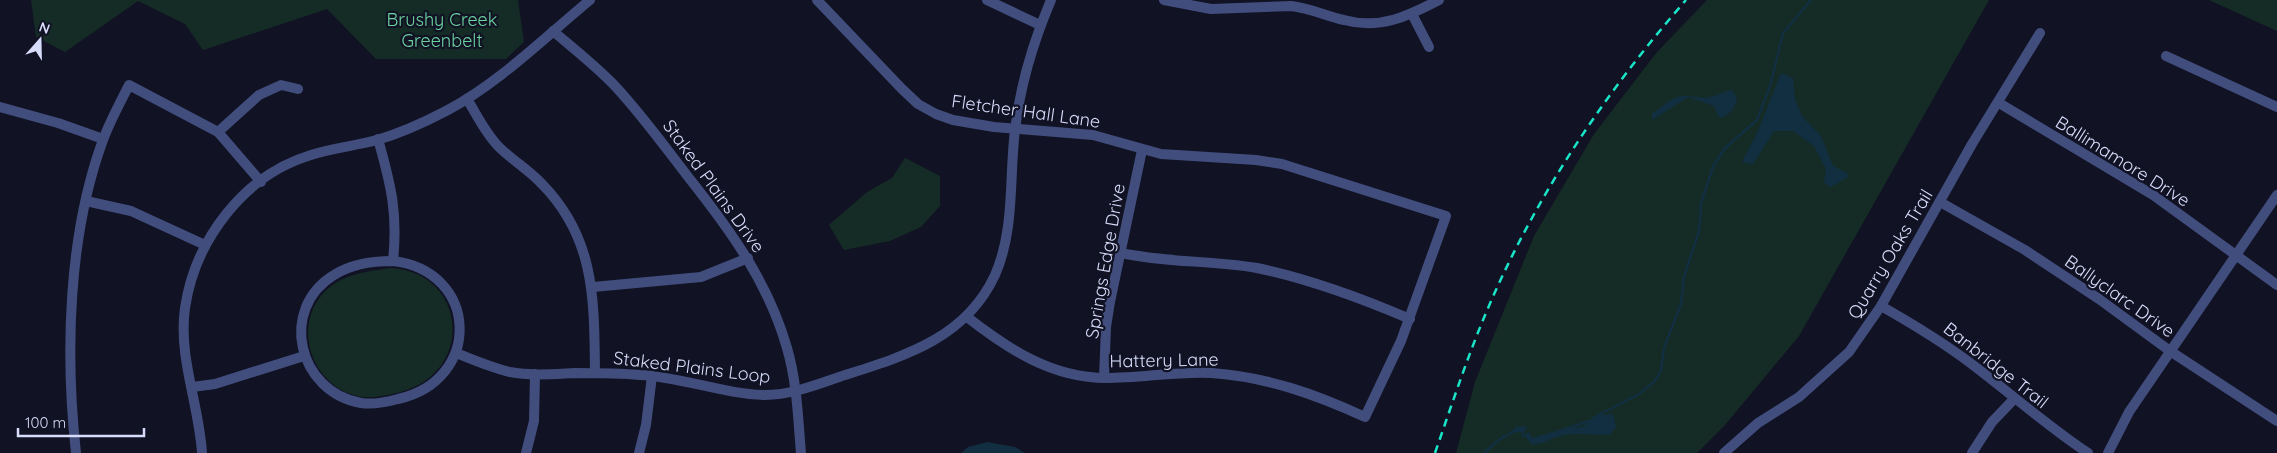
<svg xmlns="http://www.w3.org/2000/svg" width="2277" height="453" font-family="Quicksand,sans-serif">
  <rect width="100%" height="100%" fill="#111223"/>
  <g fill="#152c26">
    <path d="M31,0H518L524,42L506,59H376L327,9L203,50L185,24L138,1L65,52L36,37Z"/>
    <path d="M1707,0H1989L1799,336L1725,425L1697,453H1456L1475,382L1534,236L1594,134L1657,52Z"/>
    <path d="M2209,0H2277V31Z"/>
    <path d="M905,158L940,176V206L921,227L890,241L844,250L829,225L867,192L892,178Z"/>
    <path d="M391,268C468,272 478,378 392,394C382,396 373,398 362,397C311,389 288,321 330,287C348,273 370,271 391,268Z"/>
  </g>
  <g fill="#122e41">
    <path d="M1781,73L1793,78L1795,99L1802,116L1821,136L1833,166L1847,173L1848,177L1831,187L1824,183L1826,169L1814,146L1793,131H1774L1753,164L1742,162L1758,131Z"/>
    <path d="M1732,90L1737,98C1735,108 1731,113 1722,118L1718,116L1714,106L1688,97L1652,120V113C1661,109 1666,101 1675,98C1687,93 1697,99 1710,97C1717,96 1724,91 1732,90Z"/>
    <path d="M1613,414L1616,427L1610,435C1593,435 1573,431 1557,437C1547,440 1543,445 1531,444L1526,437L1521,436L1522,432L1509,433L1516,427L1527,426L1523,435L1529,432L1532,438L1562,429L1583,427L1594,416Z"/>
    <path d="M987,442L1015,447L1025,453H961L968,447Z"/>
  </g>
  <g fill="none" stroke-linecap="round" stroke-linejoin="round">
    <g stroke="#122e41" stroke-width="2.5">
      <path d="M1595,417L1639,394L1655,381L1661,370L1664,348L1681,304L1684,277L1699,231L1701,203L1713,167L1724,149L1757,120L1770,86L1783,33L1811,0"/>
      <path d="M1563,430L1589,421"/>
      <path d="M1484,453L1500,439L1513,432"/>
    </g>
    <g stroke="#414d7d" stroke-width="10">
      <path d="M817,0L902,89L918,104L936,114L953,120L994,127L1093,135L1161,154L1256,160L1282,164L1446,216L1401,341L1365,417C1315,394 1267,377 1212,373C1177,371 1142,378 1106,378C1052,378 1008,349 967,317"/>
      <path d="M987,0L1040,25"/>
      <path d="M1164,0L1211,9L1291,6C1310,8 1326,16 1344,20C1380,30 1408,16 1439,0"/>
      <path d="M1412,14L1429,47"/>
      <path d="M553,31C574,49 596,66 615,86C642,115 665,147 689,178C731,231 768,282 787,348C797,382 798,418 801,453"/>
      <path d="M2166,56L2277,107"/>
      <path d="M467,99C477,115 485,133 499,147C512,160 529,170 542,184C596,239 594,301 595,373"/>
      <path d="M1999,103L2153,195L2277,285"/>
      <path d="M0,107L58,123L103,139"/>
      <path d="M218,132L259,95L281,85L298,89"/>
      <path d="M378,139C391,185 398,213 393,261"/>
      <path d="M86,201L131,211L205,245"/>
      <path d="M1940,202L2025,250L2099,299L2170,351L2277,421"/>
      <path d="M1121,253C1166,263 1212,260 1257,268C1310,279 1361,298 1410,319"/>
      <path d="M393,261C479,271 483,380 398,399C387,402 373,405 361,403C298,392 278,309 334,275C351,264 373,261 393,261Z"/>
      <path d="M593,287L701,277L748,258"/>
      <path d="M1881,306C1911,323 1941,341 1969,362C2009,392 2046,425 2088,453"/>
      <path d="M456,353C473,360 492,368 510,372C531,376 553,374 575,373C597,373 618,373 640,375C682,377 723,394 765,395C792,395 818,384 845,375C905,356 966,338 995,275C1015,230 1009,178 1015,130C1020,86 1034,40 1051,0"/>
      <path d="M1104,378L1106,327L1110,302L1142,150"/>
      <path d="M192,387L215,384L304,356"/>
      <path d="M76,453C65,353 68,235 103,140C110,121 120,103 129,85L218,132L261,182"/>
      <path d="M202,453C199,404 178,357 185,308C195,240 244,175 311,155C332,148 355,146 377,140C401,133 425,122 446,111C499,83 544,38 590,0"/>
      <path d="M526,453L534,421L535,374"/>
      <path d="M639,453L646,425L652,376"/>
      <path d="M1724,453L1758,423L1799,397L1849,352L1881,306L1972,144L2040,33"/>
      <path d="M1972,453L1992,422L2014,399"/>
      <path d="M2108,453L2129,412L2277,195"/>
    </g>
    <path stroke="#19e5c8" stroke-width="2.5" stroke-dasharray="8 6" stroke-linecap="butt" d="M1435,453C1450,410 1464,367 1481,325C1529,206 1602,96 1686,0"/>
  </g>
  <g text-anchor="middle" dominant-baseline="central" stroke-width="4.5" stroke-linejoin="round" paint-order="stroke">
    <g font-size="18" fill="#6bd3a0" stroke="#111223">
      <text x="442" y="19">Brushy Creek<tspan x="442" dy="21">Greenbelt</tspan></text>
    </g>
    <g font-size="18" fill="#d7dcfb" stroke="#111223">
      <text transform="translate(1026 111) rotate(8)">Fletcher Hall Lane</text>
      <text transform="translate(2123 161) rotate(32)">Ballimamore Drive</text>
      <text transform="translate(714 186) rotate(54)">Staked Plains Drive</text>
      <text transform="translate(1890 254) rotate(-59)">Quarry Oaks Trail</text>
      <text transform="translate(1105 261) rotate(-80)">Springs Edge Drive</text>
      <text transform="translate(2120 296) rotate(35)">Ballyclarc Drive</text>
      <text transform="translate(1164 360) rotate(-1)">Hattery Lane</text>
      <text transform="translate(1996 365) rotate(38)">Banbridge Trail</text>
      <text transform="translate(692 367) rotate(7)">Staked Plains Loop</text>
    </g>
  </g>
  <g transform="translate(40 40) rotate(20)" stroke="#111223" stroke-width="4" paint-order="stroke">
  <path d="M0-4L9 19L0 12L-9 19Z" fill="#d7dcfb"/>
  <text y="-8" font-size="14" font-weight="bold" text-anchor="middle" fill="#d7dcfb">N</text>
  </g>
  <path d="M18 428v8h126v-8" fill="none" stroke="#d7dcfb" stroke-width="2.5"/>
  <text x="25" y="428" font-size="15" fill="#d7dcfb" stroke="#111223" stroke-width="4" paint-order="stroke">100 m</text>
</svg>
